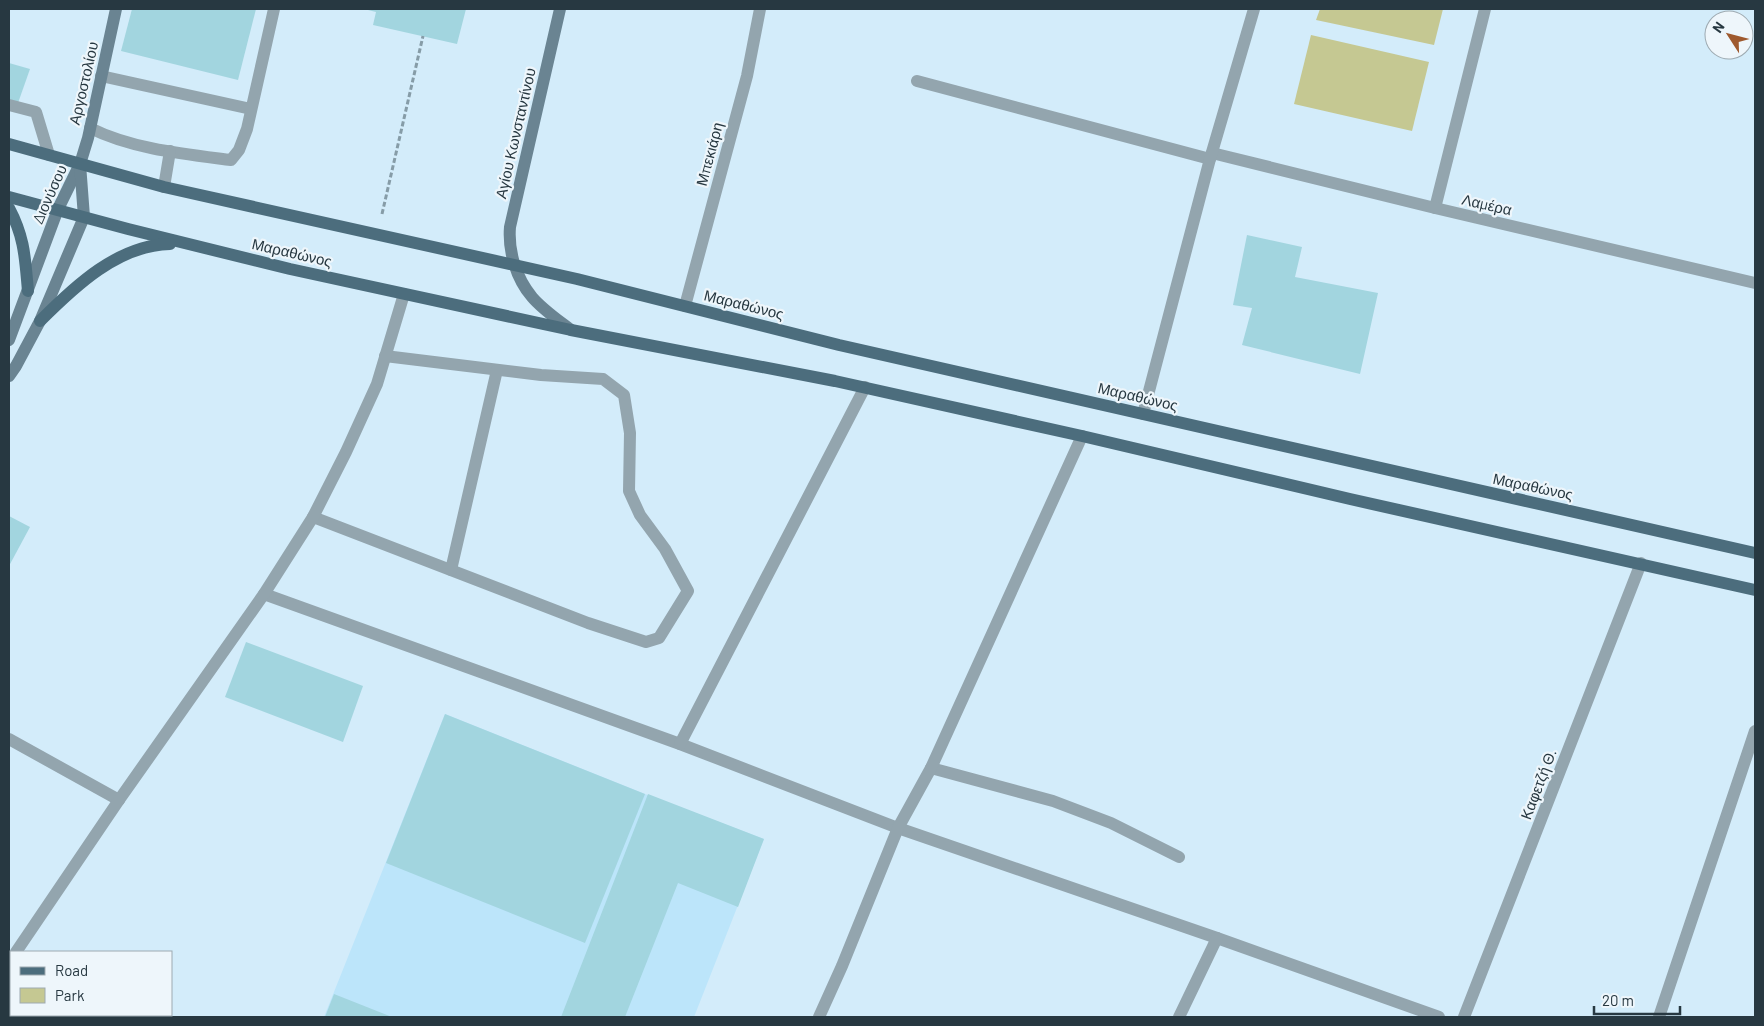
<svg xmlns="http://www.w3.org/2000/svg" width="1764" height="1026" font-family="Barlow,sans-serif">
  <rect width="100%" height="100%" fill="#d3ecfa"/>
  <path fill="#bce5fa" d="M445,714L645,794L764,839L694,1017H324Z"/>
  <g fill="#c5c892">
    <path d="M1320,9H1443L1434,45L1316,20Z"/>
    <path d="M1311,35L1429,62L1412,131L1294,104Z"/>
  </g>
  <g fill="#a2d5df">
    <path d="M132,9H256L238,80L121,51Z"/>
    <path d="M364,9H466L457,44L373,25L376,12Z"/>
    <path d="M9,63L30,69L18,103L9,100Z"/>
    <path d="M1247,235L1302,247L1295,277L1378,293L1360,374L1242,345L1252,308L1233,305Z"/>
    <path d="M9,516L30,527L9,566Z"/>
    <path d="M246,642L363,686L343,742L225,697Z"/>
    <path d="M445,714L645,794L585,943L386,863Z"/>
    <path d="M648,794L764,839L738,907L678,883L625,1017H561Z"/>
    <path d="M334,994L392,1017H325Z"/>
  </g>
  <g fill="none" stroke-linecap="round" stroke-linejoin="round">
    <path stroke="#869ca7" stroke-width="3" stroke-dasharray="5 2.5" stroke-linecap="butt" d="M382,214L423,36"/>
    <g stroke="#93a5ae" stroke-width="12">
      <path d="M101,76L251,109"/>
      <path d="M9,105L36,112L49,155"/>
      <path d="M90,128C132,149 184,154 231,160L239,150L247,129L274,9"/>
      <path d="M164,187L170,151"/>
      <path d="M1435,208L1485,9"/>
      <path d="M313,517L588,623L646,642L659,638L688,591L665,549L640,515L629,491L630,433L624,395L603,379L541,375L385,356"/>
      <path d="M451,570L497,370"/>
      <path d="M9,739L119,800"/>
      <path d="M931,768L1053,801L1111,823L1179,857"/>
    </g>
    <g stroke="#93a5ae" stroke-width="12">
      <path d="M917,81L1210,159"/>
      <path d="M1212,153L1435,208L1755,283"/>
      <path d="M685,306L747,76L760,9"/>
      <path d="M1143,414L1210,159L1254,9"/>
      <path d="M264,594L680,744L898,828L1217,938L1439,1017"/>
      <path d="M680,744L865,387"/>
      <path d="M16,952L119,800L264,594L313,517L346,452L377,384L404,294"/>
      <path d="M819,1017L842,966L898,828L931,768L1082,436"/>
      <path d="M1179,1017L1217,938"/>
      <path d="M1464,1017L1641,563"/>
      <path d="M1659,1017L1755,731"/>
    </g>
    <g stroke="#6a8492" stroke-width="12">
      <path d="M560,9L510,227C508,251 516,278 532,297C542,309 558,320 571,330"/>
      <path d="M9,340L58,209L80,164L88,138L116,9"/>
      <path d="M9,376L16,366L40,321L84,217L80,164"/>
    </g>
    <g stroke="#4c6d7d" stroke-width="12">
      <path d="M9,144L164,187L577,279L839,345L1755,553"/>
      <path d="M9,197L128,229L290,269L571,330L835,381L1082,436L1350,499L1755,590"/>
      <path d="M9,208C25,238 25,259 28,291"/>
      <path d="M40,321C75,286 118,245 170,244"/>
    </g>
  </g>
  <g text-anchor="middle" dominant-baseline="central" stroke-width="4.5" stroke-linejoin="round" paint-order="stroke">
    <g font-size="15" fill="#273841" stroke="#eef6fb">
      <text transform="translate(83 83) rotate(-77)">Αργοστολίου</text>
      <text transform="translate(515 133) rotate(-77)">Αγίου Κωνσταντίνου</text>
      <text transform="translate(709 154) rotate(-75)">Μπεκιάρη</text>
      <text transform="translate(49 194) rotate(-66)">Διονύσου</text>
      <text transform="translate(1487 204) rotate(13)">Λαμέρα</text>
      <text transform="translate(292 252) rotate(13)">Μαραθώνος</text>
      <text transform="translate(744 304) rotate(14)">Μαραθώνος</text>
      <text transform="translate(1138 396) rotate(13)">Μαραθώνος</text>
      <text transform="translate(1533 486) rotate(12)">Μαραθώνος</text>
      <text transform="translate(1538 784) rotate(-69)">Καφετζή Θ.</text>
    </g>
  </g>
  <rect width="1764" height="1026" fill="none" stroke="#273841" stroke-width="20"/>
  <rect x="10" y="951" width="162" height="65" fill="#eef6fb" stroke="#9eaab1"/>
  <rect x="20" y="967" width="25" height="8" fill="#4c6d7d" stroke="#9eaab1"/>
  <text x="55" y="976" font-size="15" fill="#273841">Road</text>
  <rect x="20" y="988" width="25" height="15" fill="#c5c892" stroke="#9eaab1"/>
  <text x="55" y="1001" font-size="15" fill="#273841">Park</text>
  <g transform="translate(1729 35) rotate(306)"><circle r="24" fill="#eef6fb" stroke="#9eaab1"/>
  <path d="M0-4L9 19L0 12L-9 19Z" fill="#9e592e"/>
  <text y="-8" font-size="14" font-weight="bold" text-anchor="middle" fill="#273841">N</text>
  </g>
  <path d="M1594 1006v8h86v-8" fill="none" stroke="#273841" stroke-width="2.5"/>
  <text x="1602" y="1006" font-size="15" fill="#273841" stroke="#eef6fb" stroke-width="4" paint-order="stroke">20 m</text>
</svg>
